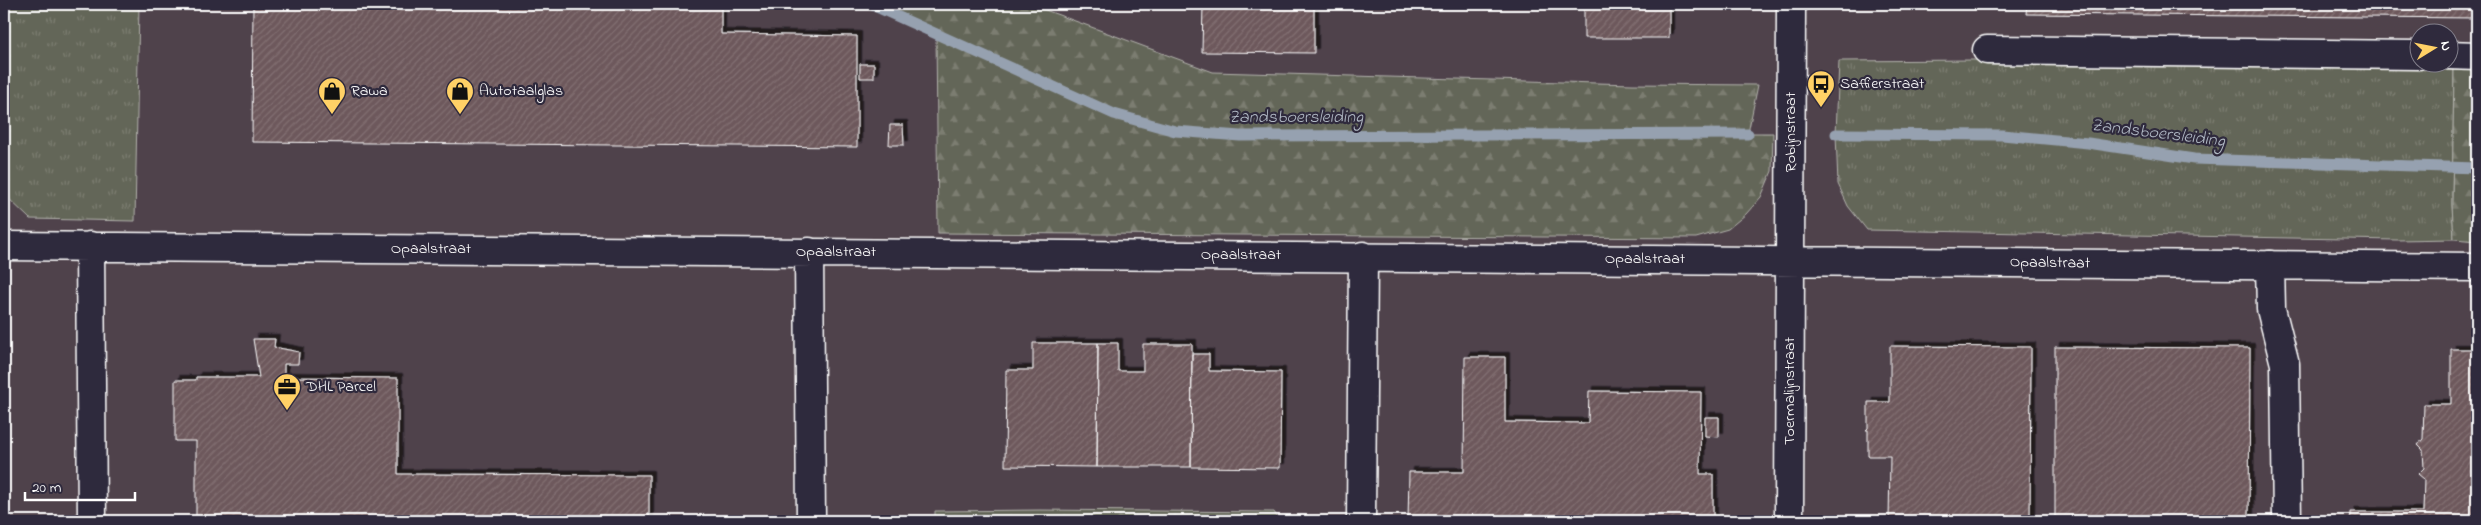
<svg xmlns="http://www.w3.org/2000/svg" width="2481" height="525" font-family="'Indie Flower',sans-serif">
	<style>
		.built { fill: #4f424c; fill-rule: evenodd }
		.grass { fill: url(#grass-tufts); stroke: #b2b2ac }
		.forest { fill: url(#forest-firs); stroke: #b2b2ac }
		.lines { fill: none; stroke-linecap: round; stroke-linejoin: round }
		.stream { stroke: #96a1b0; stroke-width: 11 }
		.building { fill: url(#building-hatch); stroke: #fff; filter: url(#shadow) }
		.minor-casing { stroke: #fff; stroke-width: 31 }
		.minor { stroke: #2f2a3d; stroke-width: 28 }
		.labels { text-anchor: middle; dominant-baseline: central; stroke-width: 4.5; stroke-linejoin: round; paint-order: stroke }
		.poi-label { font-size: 16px; fill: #fff; stroke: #2f2a3d; text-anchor: start }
		.street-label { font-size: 16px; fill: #fff; stroke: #2f2a3d }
		.water-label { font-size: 18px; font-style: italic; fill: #b0b8c4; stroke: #2f2a3d }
	</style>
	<defs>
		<pattern id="grass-tufts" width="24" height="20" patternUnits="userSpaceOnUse" patternTransform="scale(1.25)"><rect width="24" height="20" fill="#646658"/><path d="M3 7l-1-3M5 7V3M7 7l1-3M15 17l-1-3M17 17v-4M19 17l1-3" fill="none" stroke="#7b7d71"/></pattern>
		<pattern id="forest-firs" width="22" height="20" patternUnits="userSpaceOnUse" patternTransform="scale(1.25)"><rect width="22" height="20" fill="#646658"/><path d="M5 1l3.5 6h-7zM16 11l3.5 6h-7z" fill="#7b7d71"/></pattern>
		<pattern id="building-hatch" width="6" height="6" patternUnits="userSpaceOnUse" patternTransform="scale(1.25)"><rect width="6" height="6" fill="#6d585b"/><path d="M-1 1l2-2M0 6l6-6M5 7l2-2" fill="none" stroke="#837174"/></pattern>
		<filter id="shadow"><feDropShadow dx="4.5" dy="-4.5" stdDeviation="0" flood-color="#0009"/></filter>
	</defs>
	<rect width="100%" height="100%" fill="#423846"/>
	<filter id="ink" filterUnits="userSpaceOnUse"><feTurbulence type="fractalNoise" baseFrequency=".02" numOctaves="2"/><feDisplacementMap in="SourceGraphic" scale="10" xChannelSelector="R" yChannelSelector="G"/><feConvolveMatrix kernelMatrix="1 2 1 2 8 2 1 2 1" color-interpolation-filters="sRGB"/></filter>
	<g filter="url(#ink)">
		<path class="built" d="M4,4h2473v517h-2473zM2418,32h30v30h-30z"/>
		<path class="grass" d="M4,4h135l-4,217 -105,-2 -25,-24z
			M1973,60l481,10 -2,134 2,35 -57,1 -530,-10 -19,-24 -10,-22 -2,-50 3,-73z"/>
		<path class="forest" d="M870,4h159l184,68 419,12 126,1 -10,48h25l-1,38 -11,26 -15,17 -18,15 -32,9 -758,-5 -2,-199z
			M2454,70h23v171l-23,-2 -2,-34z
			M1040,510l234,2 6,9h-345v-10z"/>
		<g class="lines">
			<path class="stream" d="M870,4l244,110 61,17 65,5 508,-2
				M1836,134l166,1 86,8 106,16 283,9"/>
		</g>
		<path class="building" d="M253,4h468v30l136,2v111l-605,-5z
			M1203,4h111v49l-112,-1z
			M1584,4h85v34h-85z
			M2027,4h450v14l-451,-4z
			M860,64h14v14h-14z
			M890,125h13l1,20h-15z
			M253,339h22l-1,8 25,5 -1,12h-14v13l114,1v96l251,1v46h-453v-80h-21v-61h21v-3h63z
			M1033,343h65l-1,124 -92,-1 1,-96h27z
			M1098,343h20v28h25v-27h49l-1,123h-94z
			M1890,346l141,1 -1,174h-141l1,-65h-22v-26h-2l2,-2v-26h22z
			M2055,347l195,1 -1,173h-194z
			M2451,349h26v172h-127v-9h73l1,-33 -6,-5 6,-6 -1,-18 -5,-5 5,-6 1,-35h27z
			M1192,354h17v17l72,1 -1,96 -89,-1z
			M1465,357h40v65l83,1 1,-32 112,1 -1,82h13v47h-305l1,-49h55z
			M1705,417h14v20l-14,-1z"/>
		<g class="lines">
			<g class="minor-casing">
				<path id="minor" d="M1987,50l431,5
					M2448,55l29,1
					M4,246l2473,21
					M90,246l2,275
					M809,252l2,269
					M2270,265l1,44 14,55 2,157
					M1361,521l2,-265
					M1789,521l2,-517"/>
			</g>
			<use href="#minor" class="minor"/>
		</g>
	</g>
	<defs>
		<g id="bus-pin" transform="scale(1.4375)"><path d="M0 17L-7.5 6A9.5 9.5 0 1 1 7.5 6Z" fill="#ffd166" stroke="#2f2a3d"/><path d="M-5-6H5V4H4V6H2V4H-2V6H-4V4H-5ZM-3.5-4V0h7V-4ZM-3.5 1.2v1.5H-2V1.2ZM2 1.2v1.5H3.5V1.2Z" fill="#111"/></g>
		<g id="shop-pin" transform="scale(1.4375)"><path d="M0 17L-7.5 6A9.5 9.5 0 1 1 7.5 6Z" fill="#ffd166" stroke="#2f2a3d"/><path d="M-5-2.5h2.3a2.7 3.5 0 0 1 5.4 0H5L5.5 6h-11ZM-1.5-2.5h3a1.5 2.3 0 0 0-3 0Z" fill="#111"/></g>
		<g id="office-pin" transform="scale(1.4375)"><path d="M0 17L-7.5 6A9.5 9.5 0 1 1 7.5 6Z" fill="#ffd166" stroke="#2f2a3d"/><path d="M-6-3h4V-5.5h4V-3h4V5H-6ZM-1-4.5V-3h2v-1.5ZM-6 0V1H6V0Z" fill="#111"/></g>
	</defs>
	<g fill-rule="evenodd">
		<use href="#bus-pin" x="1821" y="84"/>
		<use href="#shop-pin" x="332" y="91"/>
		<use href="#shop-pin" x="460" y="91"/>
		<use href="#office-pin" x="287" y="387"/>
	</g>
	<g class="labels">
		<g class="poi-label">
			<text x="1840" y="84">Saffierstraat</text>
			<text x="351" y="91">Rawa</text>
			<text x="479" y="91">Autotaalglas</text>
			<text x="306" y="387">DHL Parcel</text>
		</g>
		<g class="street-label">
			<text transform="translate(1791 132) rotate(-90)">Robijnstraat</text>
			<text x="431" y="249">Opaalstraat</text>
			<text x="836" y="252">Opaalstraat</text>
			<text x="1241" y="255">Opaalstraat</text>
			<text x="1645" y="259">Opaalstraat</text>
			<text transform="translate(2050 263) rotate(1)">Opaalstraat</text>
			<text transform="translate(1790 391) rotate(-90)">Toermalijnstraat</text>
		</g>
		<g class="water-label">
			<text x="1296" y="118">Zandsboersleiding</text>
			<text transform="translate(2158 134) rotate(7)">Zandsboersleiding</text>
		</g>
	</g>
	<rect width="2481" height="525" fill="none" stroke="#2f2a3d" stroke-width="20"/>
	<rect x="10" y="10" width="2461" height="505" fill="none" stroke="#fff" stroke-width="2" filter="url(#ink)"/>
	<g transform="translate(2434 48) rotate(80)"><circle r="24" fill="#2f2a3d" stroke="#827f8b"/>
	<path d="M0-4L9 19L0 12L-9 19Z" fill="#ffd166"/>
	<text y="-8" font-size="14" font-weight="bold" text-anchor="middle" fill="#ffffff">N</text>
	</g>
	<path d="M25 492v8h110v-8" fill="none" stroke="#ffffff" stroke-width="2.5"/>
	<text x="32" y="492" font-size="15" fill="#ffffff" stroke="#2f2a3d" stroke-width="4" paint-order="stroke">20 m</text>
</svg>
